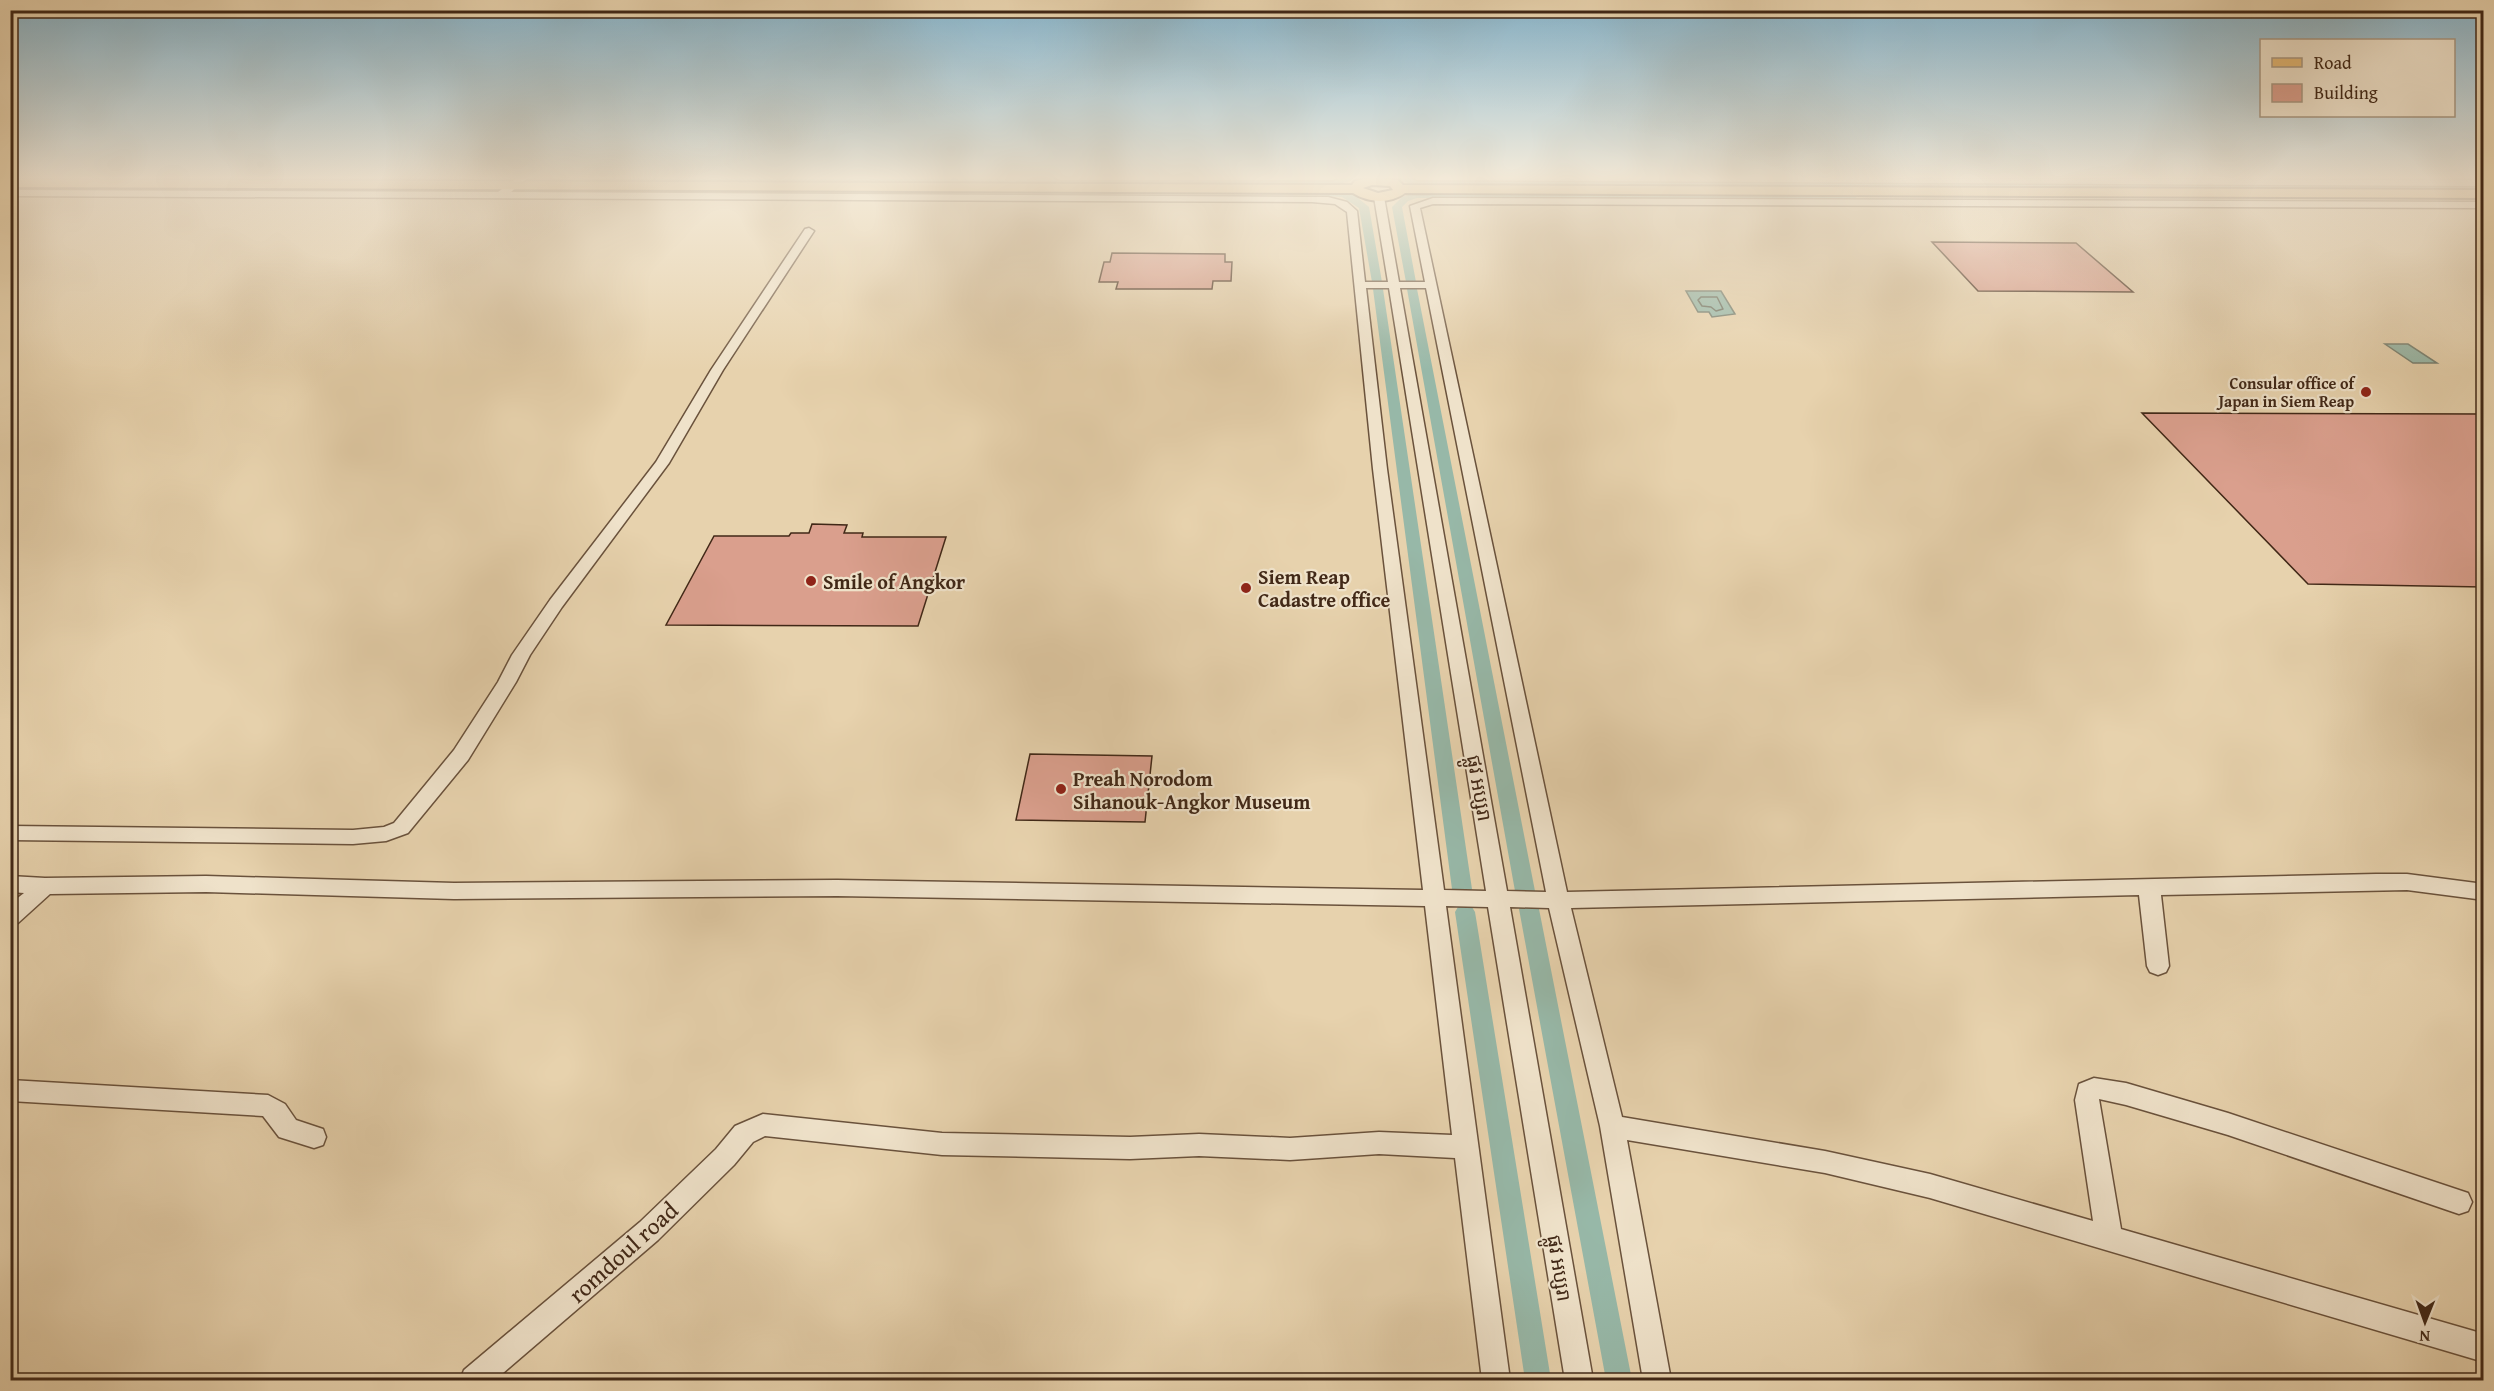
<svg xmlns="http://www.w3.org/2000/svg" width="2494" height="1391" font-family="'Gentium Book Plus','Noto Sans Khmer',serif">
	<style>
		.water { fill: #97b8a8; stroke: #757e6e; stroke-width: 1.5 }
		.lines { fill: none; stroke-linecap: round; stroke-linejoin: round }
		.shore { stroke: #6c7060; stroke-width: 1.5 }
		.canal { fill: #97b8a8; fill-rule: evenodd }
		.building { fill: #da9f8d; stroke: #412817; stroke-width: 1.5 }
		.minor-casing { stroke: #6a523c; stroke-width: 3 }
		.major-casing { stroke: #412817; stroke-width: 4 }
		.minor { fill: #efe2ca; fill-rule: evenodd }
		.major { fill: #e4b976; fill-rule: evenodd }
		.poi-dot { fill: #8f2418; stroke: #efe2ca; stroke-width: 2 }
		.labels { text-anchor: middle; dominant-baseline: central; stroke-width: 4.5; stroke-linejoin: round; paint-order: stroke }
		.far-poi-label { font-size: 16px; font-weight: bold; fill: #412817; stroke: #efe2ca; text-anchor: end }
		.poi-label { font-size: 20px; font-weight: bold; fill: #412817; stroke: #efe2ca; text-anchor: start }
		.street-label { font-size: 20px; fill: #412817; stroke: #efe2ca }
		.near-street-label { font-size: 24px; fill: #412817; stroke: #efe2ca }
	</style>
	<rect width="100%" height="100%" fill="#e7d2ad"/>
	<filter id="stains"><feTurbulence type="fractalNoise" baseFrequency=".00333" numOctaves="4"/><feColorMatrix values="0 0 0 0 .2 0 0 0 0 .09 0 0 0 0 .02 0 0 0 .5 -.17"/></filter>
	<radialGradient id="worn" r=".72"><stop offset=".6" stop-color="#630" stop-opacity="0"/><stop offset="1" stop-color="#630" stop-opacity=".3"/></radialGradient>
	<path class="water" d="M1686,291h35l14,23 -23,3 -3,-5h-11z
		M2385,344h23l29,19h-24z"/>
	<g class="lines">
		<path class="shore" d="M1701,297h16l6,12 -7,2 -5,-4 -9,-1 -4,-6z"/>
		<path class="canal" d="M10,177l1324,3 13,-3h13l-26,9 -1324,-5z
			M1392,177l22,2 1070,6v6l-1070,-6z
			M1319,190l34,4 16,13 13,75 -1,2 -9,-2 -13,-74 -17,-11 -26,-2v-4z
			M1417,192l435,2 5,3 -5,3 -435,-2 -9,3 -6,6 14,75 -5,3 -5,-3 -14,-75 10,-10z
			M1378,286l5,3 89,600 -3,5 -7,2 -7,-2 -3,-5 -79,-600z
			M1412,286l5,3 118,602 -3,5 -7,2 -7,-2 -3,-5 -108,-602z
			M1529,902l7,2 3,5 93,471h-26l-87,-471 3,-5z
			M1465,904l7,3 3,5 76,468h-26l-70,-468 3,-5z"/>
	</g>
	<path class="building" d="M1932,242l144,1 57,49 -155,-1z
		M1112,253l113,1v8h7l-1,19h-18l-1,8h-96l2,-7h-19l5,-20h6z
		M2142,413l342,1v173l-176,-3z
		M812,524l35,1 -3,8h19l-1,4h84l-28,89 -252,-1 48,-89h75l2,-3h18z
		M1030,754l122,2 -7,66 -129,-2z"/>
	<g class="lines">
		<g class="minor-casing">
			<path id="minor" d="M518,177h11l-18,15 817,5 19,5 10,9 8,71h23l-14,-85 5,-3 5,3 15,85h26l-15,-76 23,-8 1051,4v6l-1051,-4 -13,4 147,684 809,-18h31l77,10v16l-77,-10 -246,5 8,71 -3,6 -8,3 -8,-3 -3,-6 -8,-71 -568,13 51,209 203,34 105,23 163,47 -18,-121 4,-16 15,-6 32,5 102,30 240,80 4,9 -4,9 -9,3 -231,-79 -102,-30 -27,-6 22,130 363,105v28l-554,-164 -105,-25 -198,-33 44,240h-28l-43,-254 -51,-218 -39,-1 83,473h-28l-77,-473 -42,-1 64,474h-28l-27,-222 -76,-4 -89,6 -91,-4 -69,3 -188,-4 -177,-19 -12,6 -19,23 -76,75 -163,140h-35l4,-10 176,-148 76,-73 19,-23 28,-12 179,19 188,4 69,-3 91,4 89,-6 73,3 -27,-229 -588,-10 -383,3 -248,-7 -156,2 -32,29 -8,2v-21l14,-11 -14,-1v-16l35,2 161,-2 248,7 383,-3 586,10 -50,-421 -26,-257 -12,-8 -23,-2 -1302,-6v-6l488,2zM1366,288h23l97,603 -42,-1 -57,-421zM1400,288h26l120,604 -39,-1z
				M1055,177h283l-5,3h-273z
				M1412,177l1072,3v6l-1067,-6z
				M809,228l5,3 -91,139 -54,93 -107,144 -32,48 -14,27 -48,78 -60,73 -22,8 -33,3 -343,-4v-14l343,4 31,-3 10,-4 60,-73 44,-68 14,-27 38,-55 106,-138 55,-92 94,-141z
				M10,1080l258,15 17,9 11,16 27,9 3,8 -3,8 -9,3 -35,-11 -16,-21 -253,-15z"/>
		</g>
		<g class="major-casing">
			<path id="major" d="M1372,177l26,3 5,5 1081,5v8l-1079,-5c-15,11 -36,10 -52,0l-1343,-6v-8l1342,6 3,-4zM1372,185l18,1 3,4 -15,3 -15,-5z"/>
		</g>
		<use href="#minor" class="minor"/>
		<use href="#major" class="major"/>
	</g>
	<linearGradient id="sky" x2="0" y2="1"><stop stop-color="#87b6ce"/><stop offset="0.48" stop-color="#f4ebda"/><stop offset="1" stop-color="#f4ebda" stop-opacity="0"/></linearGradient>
	<rect width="2494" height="371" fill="url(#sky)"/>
	<g class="poi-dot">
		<circle cx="2366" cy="392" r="6"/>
		<circle cx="811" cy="581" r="6"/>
		<circle cx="1246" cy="588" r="6"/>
		<circle cx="1061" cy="789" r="6"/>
	</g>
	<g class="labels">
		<g class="far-poi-label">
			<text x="2354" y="383">Consular office of<tspan x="2354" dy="18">Japan in Siem Reap</tspan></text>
		</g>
		<g class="poi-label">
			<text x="1258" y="576">Siem Reap<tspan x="1258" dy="23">Cadastre office</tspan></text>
			<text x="823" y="581">Smile of Angkor</text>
			<text x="1073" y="778">Preah Norodom<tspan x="1073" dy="23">Sihanouk-Angkor Museum</tspan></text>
		</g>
		<g class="street-label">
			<text transform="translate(1480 788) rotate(80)">ផ្លូវ អប្សរា</text>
			<text transform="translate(1560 1268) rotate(81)">ផ្លូវ អប្សរា</text>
		</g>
		<g class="near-street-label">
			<text transform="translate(623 1252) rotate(-42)">romdoul road</text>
		</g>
	</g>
	<rect width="2494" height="1391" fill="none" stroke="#e7d2ad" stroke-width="36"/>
	<rect x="12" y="12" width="2470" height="1367" fill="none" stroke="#412817" stroke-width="3"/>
	<rect x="18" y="18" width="2458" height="1355" fill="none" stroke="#412817" stroke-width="1.5"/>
	<rect x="2260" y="39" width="195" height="78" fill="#efe2ca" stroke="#a99882" stroke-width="1.5"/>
	<rect x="2272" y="58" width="30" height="9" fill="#e4b976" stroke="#a99882" stroke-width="1.5"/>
	<text x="2314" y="69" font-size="18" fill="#412817">Road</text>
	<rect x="2272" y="84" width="30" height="18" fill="#da9f8d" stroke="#a99882" stroke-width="1.5"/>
	<text x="2314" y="99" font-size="18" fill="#412817">Building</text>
	<g transform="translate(2425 1322) rotate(181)" stroke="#efe2ca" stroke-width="4.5" paint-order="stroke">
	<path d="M0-4.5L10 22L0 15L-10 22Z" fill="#412817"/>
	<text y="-9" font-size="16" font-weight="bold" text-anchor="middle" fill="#412817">N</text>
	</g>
	<rect width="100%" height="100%" filter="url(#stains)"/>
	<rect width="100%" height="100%" fill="url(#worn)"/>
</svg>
